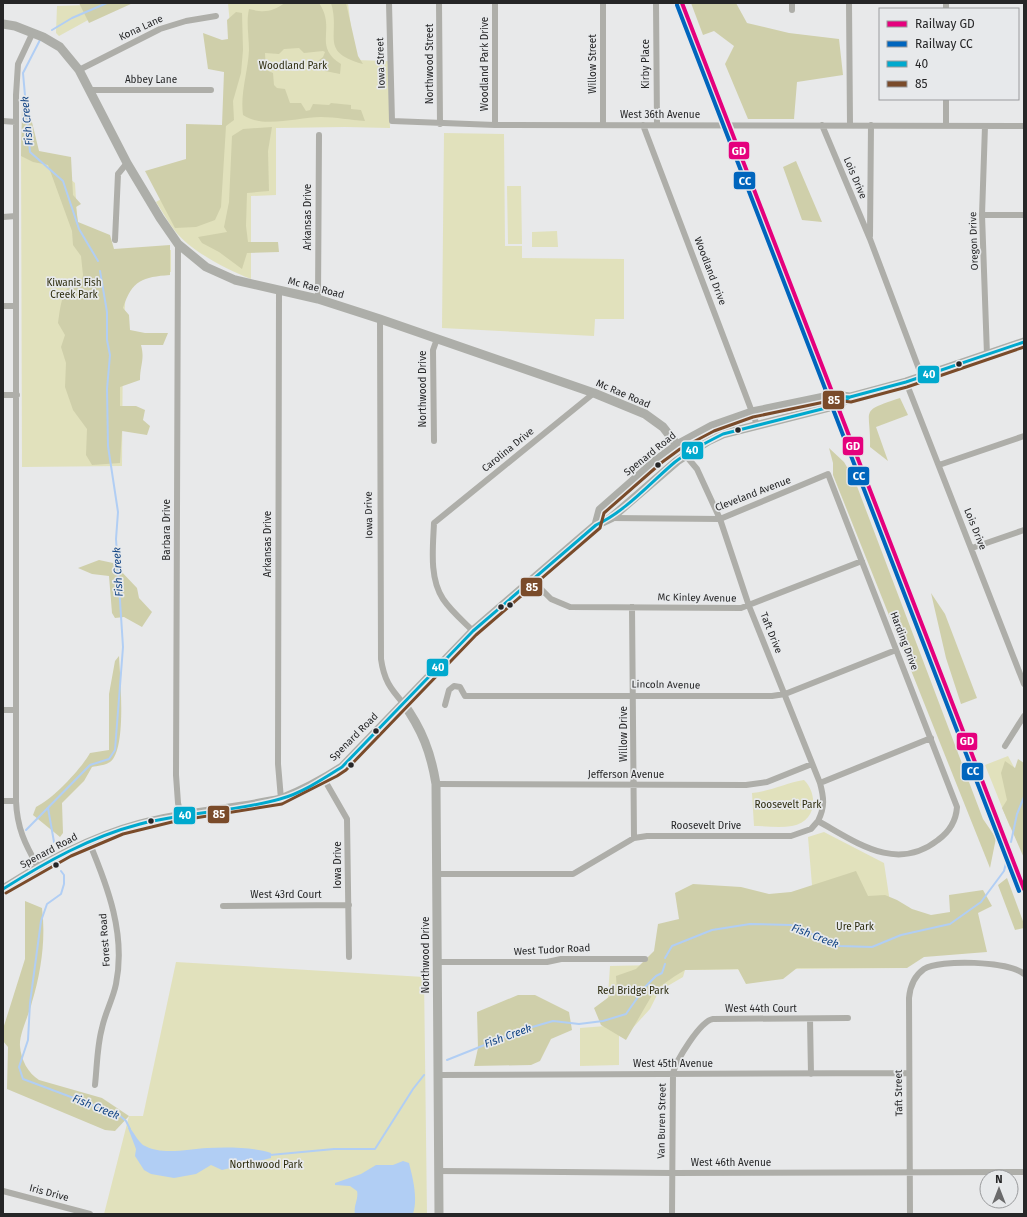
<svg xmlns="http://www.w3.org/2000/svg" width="1027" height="1217" font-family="'Fira Sans',sans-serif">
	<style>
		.green { fill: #e1e1bc }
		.forest { fill: #cfcfaa }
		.water { fill: #b1cef4 }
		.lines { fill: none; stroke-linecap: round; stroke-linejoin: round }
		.stream { stroke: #b1cef4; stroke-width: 2 }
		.street { stroke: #aeaea9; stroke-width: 6 }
		.secondary { stroke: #adaea9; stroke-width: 9 }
		.bus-1-casing { stroke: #e7e9eb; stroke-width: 6 }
		.bus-2-casing { stroke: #e7e9eb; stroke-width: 6 }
		.bus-1 { stroke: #00a9ce; stroke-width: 3 }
		.bus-2 { stroke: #7a4b2a; stroke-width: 3 }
		.rail-1-casing { stroke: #e7e9eb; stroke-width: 7 }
		.rail-2-casing { stroke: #e7e9eb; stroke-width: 7 }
		.rail-1 { stroke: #e5007d; stroke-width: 4 }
		.rail-2 { stroke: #0065bd; stroke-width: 4 }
		.bus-dot { fill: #262627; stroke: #e7e9eb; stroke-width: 1.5 }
		.labels { text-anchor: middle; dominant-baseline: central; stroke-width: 3.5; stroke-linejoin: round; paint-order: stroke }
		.street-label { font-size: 10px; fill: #262627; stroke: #e7e9eb }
		.park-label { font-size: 10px; fill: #2c2b0d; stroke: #e7e9eb }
		.water-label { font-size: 11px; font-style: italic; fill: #134585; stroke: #e7e9eb }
		.line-badge { stroke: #e7e9eb; stroke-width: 1.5 }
		.badge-label { font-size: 11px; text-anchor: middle; font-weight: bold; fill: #fff }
	</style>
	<rect width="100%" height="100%" fill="#e8e9ea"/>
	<path class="green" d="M228,3h120l7,57 33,1 2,67 -45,-1 -69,1v67l-25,1v83c-25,-10 -59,-27 -76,-48 -7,-9 -13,-20 -19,-29l14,-8 21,-6 -3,-59 38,-1v-17l5,-76z
		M88,5l20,4 -49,27 -3,-3 1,-27z
		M444,133l60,1 1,112h17v12l102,1v60h-29l-1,17 -152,-8z
		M21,138l13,2 6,15 35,28 3,49 36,17 57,1v22l-44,2 -4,61 -1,131 -100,1z
		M507,186h14l1,58h-14z
		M557,231l1,16h-26v-15z
		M1008,756l14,26 -8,23 -4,22 -25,-62z
		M804,780c15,15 12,42 -12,46 -12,2 -26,0 -38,0l-2,-33c19,-2 34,-10 52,-13z
		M824,832l60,31 13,85 10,20 -222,2 -2,7 -24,14 -9,18 -21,23 -10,1v32l-39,1v-38l26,-2 4,-60 46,-1 160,-32 -8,-96z
		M176,962l248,15 3,237h-323l25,-98h14z"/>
	<path class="forest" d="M79,3h54l-44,20z
		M285,3h34c18,26 -7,43 22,61l-1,10 -15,-3 -2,-5 -6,-4 6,-5 2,-5 -2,-1 -19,2 -5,-5 -15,1 -5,5 -14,-1 1,17 7,3 1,12 3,3 8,1 5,14h11l5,8 4,-1 3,-6 16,1 2,-2 20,2v4l10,1 4,11c-15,-1 -29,-4 -44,-4 -23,0 -58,12 -78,-2 -3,-22 5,-43 6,-65 0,-13 -3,-28 0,-41 16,4 22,3 36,-6z
		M331,3h15l12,53 5,8c-45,-12 -22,-29 -32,-61z
		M691,3h45l11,20 42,10 50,6 4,36 -46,7 -3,37h-46l-23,-55 9,-18 -20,-15 -11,4z
		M236,12l6,1 1,37 -2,23 -8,28 1,19 -8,6 -5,81 -6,13 -19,7 -21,1 -30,-57 41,-12v-35l36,1 2,-53 -16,-3 -5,-36 19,7 6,-1 -1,-19z
		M22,106l7,4 10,41 32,6 2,38 8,9 -5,3 2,15 32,13 4,14 56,-4v30c-27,2 -38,5 -47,33l6,7 1,15 15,3h23l-5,12h-22c4,15 -1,20 -1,35l-20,7v19h16l9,4 -2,10 7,6 -3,9 -25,-4 -2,32 -28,2 -6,-10 1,-26 -14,-19 -8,-23 1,-24 -5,-16 4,-12 -7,-12c2,-12 3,-32 14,-39l9,1 2,-10 -2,-19 -8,-11 -1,-14 -24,-66 -15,-3 -12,-6z
		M272,127l-4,24 1,40 -22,2 -1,33 2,16h30l1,10 -32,1 -5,16 -23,-17 -17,-9 -4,-6 29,-5 -3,-5 5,-25 3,-66 11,-7z
		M796,161l26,61 -20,-2 -19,-53z
		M900,398l8,17 -32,12 12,34 -18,-14c1,-39 -12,-35 30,-49z
		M829,448l15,14 11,19 128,338 13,19 -6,30 -157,-393v-12z
		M99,560l14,3 5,5 19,20 2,10 13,14 -10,15 -18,-10 -9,1 -3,-5 -3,-37 -17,-2 -14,-6z
		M931,593l14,21 32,84 -16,6 -15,-46z
		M119,656c1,21 8,94 -9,106 -4,3 -13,4 -18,5l-8,14 -22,22 1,30 -3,4 -27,-22 3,-8c17,-8 45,-38 54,-54l19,-3v-56l6,-33z
		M1018,759l6,4v95l-22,-50 5,-8 -6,-27 4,-12 10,7z
		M856,871l12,25 17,-1 12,5 15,9 19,6 19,-3 -1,-17 34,-5 9,16 -14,7 9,39 -63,5 -17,11h-110l-14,11 -37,5 -8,-15 -53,1 -10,6 -20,14 -29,50 -25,-15 -7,-17 23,-17 -1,-15 20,-7 18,-18 4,-27 21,-5 -4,-26 18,-9 48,3 28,7 22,-2z
		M1007,878l17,46v4l-9,2 -17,-45z
		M25,901l17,7c4,31 -1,64 -10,94 -3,13 -13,32 -12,44 1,14 8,27 19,34l63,18 27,18 -14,15 -10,-1 -98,-41 1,-42 -5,-6v-12l22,-70z
		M518,995h17l34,17 3,18 -21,9 -11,22 -9,4 -57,1 4,-18 -1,-36z"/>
	<path class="water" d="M128,1128h2c4,5 8,13 13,17 19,11 45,4 64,3 20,-1 46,-1 64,5v5l-49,12 -11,-5 -15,9 -22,4 -23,-4 -7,-4 -9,-14 1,-7z
		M403,1161l6,2c4,16 9,35 4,51h-58c-2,-8 4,-15 2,-23l-7,-5 -15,-1v-2l26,-9 15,-9h17z"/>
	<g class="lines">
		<path class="stream" d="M52,30l20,-12 35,-15
			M41,38l-18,35 7,79 33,29 16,48 19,32
			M48,808l6,34
			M26,830l64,-65 19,-6 6,-9 8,-103 -7,-108 2,-27 -10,-66 -1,-57 3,-34 -3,-15v-28l-7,-41
			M1011,842l6,-28 7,-17
			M61,871l3,4v9l-3,10 -14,10 -6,17 -11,82 -2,37 -9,27 4,12 96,36 7,6 4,8
			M665,958l7,-12 40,-16 38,-6 41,1 49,21 32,1 29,-12 49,-11 31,-22 23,-31 4,-16
			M447,1060l75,-30 31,-9 26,3 24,-3 23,-7 19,-27 11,-11 6,-3 3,-9
			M270,1155l64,-6h41l38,-60 11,-14"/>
		<path class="street" d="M389,3l3,118 103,4 529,1
			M439,3l1,121
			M495,3v122
			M603,3v122
			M656,3l1,122
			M849,3l1,122
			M946,9v-6
			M792,10v-7
			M33,32l-15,32 -2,31v706c1,27 9,43 22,66
			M79,70l81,-41 26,-8 30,-5
			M91,90h120
			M3,121l13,1
			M643,125l114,300
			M822,125l48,114 52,138
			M946,126v-27
			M985,126l-3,89 5,140
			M982,215h42
			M3,217l13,-1
			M870,236l1,-111
			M115,240l3,-66 9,-11
			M178,244l-2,531 2,28 3,13
			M279,290l-1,474 3,35
			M318,299l1,-164
			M3,306h13
			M380,319l1,340c3,21 9,29 22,44
			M906,382l118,302
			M3,395h14
			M434,441l-1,-91 4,-11
			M677,445l20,24 23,50 29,87 71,177c4,15 5,24 -2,38
			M939,465l85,-29
			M972,548l52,-18
			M532,580l19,19 19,8 171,1 121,-47
			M632,607l2,231
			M473,631c-10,-10 -22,-20 -30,-32 -14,-21 -10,-52 -9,-76l160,-130
			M445,705l4,-15 5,-4 6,1 5,9h307l13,-2 111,-44
			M3,710h13
			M1005,746l19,-30
			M324,779l23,40 2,138
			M820,783l111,-45
			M436,784l310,1 21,-3 45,-18
			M3,801h13
			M89,842c19,45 37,93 27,142 -3,15 -11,29 -14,44 -5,18 -5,39 -7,57
			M437,874h136l61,-36 13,-2h144l20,-7 7,-8c38,21 78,52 120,19 11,-8 18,-18 19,-33l-129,-333 -108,45 -109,-1
			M223,906l126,-1
			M436,962h111l14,-3h84
			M810,1019l1,55
			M438,1075l471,-2
			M439,1171l233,2 352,-1
			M3,1191l87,23
			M672,1214l1,-141c3,-12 27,-52 40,-54l135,-1
			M910,1214l-1,-216c1,-11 5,-22 15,-29 16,-10 85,-8 100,5"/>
		<path class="secondary" d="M3,24l12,2 28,11 17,10 19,23 48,93 33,55 18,26 28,23 29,13 83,19 62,20 214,74 51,21 18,13 14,18
			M596,525l4,-15 58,-51 19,-14 35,-19 40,-14 82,-17 16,2 56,-15 118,-40
			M403,703c19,26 28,50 33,81l3,430
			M3,889c43,-27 88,-52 137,-65 46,-12 95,-15 141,-25 22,-9 41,-19 61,-32l131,-136 110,-95 13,-11 15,-7 66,-57 31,-20 15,-7 115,-29 12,-8"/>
		<g class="bus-1-casing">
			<path id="bus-1" d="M831,396l19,1 56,-15 118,-40
				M3,889c43,-27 87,-52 137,-65 46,-12 94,-12 140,-25 22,-6 43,-20 62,-32l131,-136 123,-106c30,-14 54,-42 79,-63 14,-11 32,-20 48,-28l115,-29 12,-8"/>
		</g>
		<g class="bus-2-casing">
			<path id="bus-2" d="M6,893l65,-37 52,-22 53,-13 106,-17 55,-28 9,-6 130,-135 124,-107 4,-15 57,-50 19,-14 34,-18 39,-14 81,-17 17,2 56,-15 117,-40"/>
		</g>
		<use href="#bus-1" class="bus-1"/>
		<use href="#bus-2" class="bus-2"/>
		<g class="rail-1-casing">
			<path id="rail-1" d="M682,3l342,886"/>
		</g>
		<g class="rail-2-casing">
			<path id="rail-2" d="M677,5l342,886"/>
		</g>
		<use href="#rail-1" class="rail-1"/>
		<use href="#rail-2" class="rail-2"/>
	</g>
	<g class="bus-dot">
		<circle cx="959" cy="364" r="3.5"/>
		<circle cx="738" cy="430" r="3.5"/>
		<circle cx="658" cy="465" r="3.5"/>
		<circle cx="510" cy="605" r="3.5"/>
		<circle cx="501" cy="607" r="3.5"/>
		<circle cx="376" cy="731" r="3.5"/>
		<circle cx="351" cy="765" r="3.5"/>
		<circle cx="151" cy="821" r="3.5"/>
		<circle cx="56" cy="865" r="3.5"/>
	</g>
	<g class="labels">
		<g class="street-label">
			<text transform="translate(141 28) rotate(-25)">Kona Lane</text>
			<text transform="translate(381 63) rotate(-92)">Iowa Street</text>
			<text transform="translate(430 64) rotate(-90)">Northwood Street</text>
			<text transform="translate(485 64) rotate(-90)">Woodland Park Drive</text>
			<text transform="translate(593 64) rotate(-90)">Willow Street</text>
			<text transform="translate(646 64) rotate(-90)">Kirby Place</text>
			<text x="151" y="80">Abbey Lane</text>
			<text x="660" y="115">West 36th Avenue</text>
			<text transform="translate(855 178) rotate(67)">Lois Drive</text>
			<text transform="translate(308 217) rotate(-90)">Arkansas Drive</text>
			<text transform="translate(974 241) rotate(-92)">Oregon Drive</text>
			<text transform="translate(710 271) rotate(69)">Woodland Drive</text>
			<text transform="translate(316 288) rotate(15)">Mc Rae Road</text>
			<text transform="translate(423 389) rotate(-90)">Northwood Drive</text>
			<text transform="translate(623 394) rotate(23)">Mc Rae Road</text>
			<text transform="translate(508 450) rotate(-39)">Carolina Drive</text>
			<text transform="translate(650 454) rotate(-39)">Spenard Road</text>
			<text transform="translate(753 494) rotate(-21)">Cleveland Avenue</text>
			<text transform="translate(369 515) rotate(-91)">Iowa Drive</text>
			<text transform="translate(975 529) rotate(68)">Lois Drive</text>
			<text transform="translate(167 530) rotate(-90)">Barbara Drive</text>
			<text transform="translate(268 544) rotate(-90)">Arkansas Drive</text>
			<text transform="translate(697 598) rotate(1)">Mc Kinley Avenue</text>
			<text transform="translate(771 633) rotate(68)">Taft Drive</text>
			<text transform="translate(904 641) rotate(69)">Harding Drive</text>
			<text transform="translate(666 685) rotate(1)">Lincoln Avenue</text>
			<text transform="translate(624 734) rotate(-90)">Willow Drive</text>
			<text transform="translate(354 737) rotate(-45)">Spenard Road</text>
			<text x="626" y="775">Jefferson Avenue</text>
			<text x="706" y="826">Roosevelt Drive</text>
			<text transform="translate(49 851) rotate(-28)">Spenard Road</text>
			<text transform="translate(338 865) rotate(-90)">Iowa Drive</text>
			<text x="286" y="895">West 43rd Court</text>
			<text transform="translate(105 940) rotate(-94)">Forest Road</text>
			<text transform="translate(552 950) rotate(-3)">West Tudor Road</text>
			<text transform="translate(426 955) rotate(-90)">Northwood Drive</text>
			<text x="761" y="1009">West 44th Court</text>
			<text x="673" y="1064">West 45th Avenue</text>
			<text transform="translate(899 1093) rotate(-91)">Taft Street</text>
			<text transform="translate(662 1121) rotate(-89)">Van Buren Street</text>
			<text x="731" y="1163">West 46th Avenue</text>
			<text transform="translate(49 1193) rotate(15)">Iris Drive</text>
		</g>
		<g class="park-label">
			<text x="293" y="66">Woodland Park</text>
			<text x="74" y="283">Kiwanis Fish<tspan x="74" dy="12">Creek Park</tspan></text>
			<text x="788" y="805">Roosevelt Park</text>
			<text x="855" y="927">Ure Park</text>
			<text x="633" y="991">Red Bridge Park</text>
			<text x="266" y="1165">Northwood Park</text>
		</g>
		<g class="water-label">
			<text transform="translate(27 121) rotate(-95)">Fish Creek</text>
			<text transform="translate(118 572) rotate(-93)">Fish Creek</text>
			<text transform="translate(815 936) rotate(21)">Fish Creek</text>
			<text transform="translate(508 1036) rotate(-20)">Fish Creek</text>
			<text transform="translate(96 1107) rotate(22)">Fish Creek</text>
		</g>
	</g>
	<g class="line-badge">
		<rect x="728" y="141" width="22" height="19" rx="4" fill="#e5007d"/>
		<rect x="733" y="171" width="23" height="19" rx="4" fill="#0065bd"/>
		<rect x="917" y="365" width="23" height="19" rx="4" fill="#00a9ce"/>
		<rect x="822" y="390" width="23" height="20" rx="4" fill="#7a4b2a"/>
		<rect x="842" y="436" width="22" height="20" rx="4" fill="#e5007d"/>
		<rect x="681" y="441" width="23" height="19" rx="4" fill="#00a9ce"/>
		<rect x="847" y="466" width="23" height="20" rx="4" fill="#0065bd"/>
		<rect x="520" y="577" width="23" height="20" rx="4" fill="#7a4b2a"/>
		<rect x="426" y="658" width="23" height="19" rx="4" fill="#00a9ce"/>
		<rect x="956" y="732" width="22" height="19" rx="4" fill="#e5007d"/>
		<rect x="961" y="762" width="23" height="19" rx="4" fill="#0065bd"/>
		<rect x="207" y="805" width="23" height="19" rx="4" fill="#7a4b2a"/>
		<rect x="173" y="806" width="23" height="19" rx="4" fill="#00a9ce"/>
	</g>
	<g class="badge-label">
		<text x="739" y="155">GD</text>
		<text x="745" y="185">CC</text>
		<text x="929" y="378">40</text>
		<text x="834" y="404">85</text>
		<text x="853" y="450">GD</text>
		<text x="692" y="454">40</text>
		<text x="859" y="480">CC</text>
		<text x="532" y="591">85</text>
		<text x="438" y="671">40</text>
		<text x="967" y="745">GD</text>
		<text x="973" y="775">CC</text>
		<text x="219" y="818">85</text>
		<text x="185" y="819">40</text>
	</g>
	<rect width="1027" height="1217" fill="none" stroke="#262627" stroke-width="8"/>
	<rect x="879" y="8" width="140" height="92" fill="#e7e9eb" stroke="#9a9b9d"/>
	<rect x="887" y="21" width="20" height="6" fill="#e5007d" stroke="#9a9b9d"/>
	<text x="915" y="28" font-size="12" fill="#262627">Railway GD</text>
	<rect x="887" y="41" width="20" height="6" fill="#0065bd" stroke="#9a9b9d"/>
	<text x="915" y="48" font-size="12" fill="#262627">Railway CC</text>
	<rect x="887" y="61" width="20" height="6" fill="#00a9ce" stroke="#9a9b9d"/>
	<text x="915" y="68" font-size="12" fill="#262627">40</text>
	<rect x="887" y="81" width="20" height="6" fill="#7a4b2a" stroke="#9a9b9d"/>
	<text x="915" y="88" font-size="12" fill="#262627">85</text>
	<g transform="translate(999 1189)"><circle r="19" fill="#e7e9eb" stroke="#9a9b9d"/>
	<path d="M0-3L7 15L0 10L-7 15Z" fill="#6a6a6b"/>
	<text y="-6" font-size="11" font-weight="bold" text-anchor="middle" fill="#262627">N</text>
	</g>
</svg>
